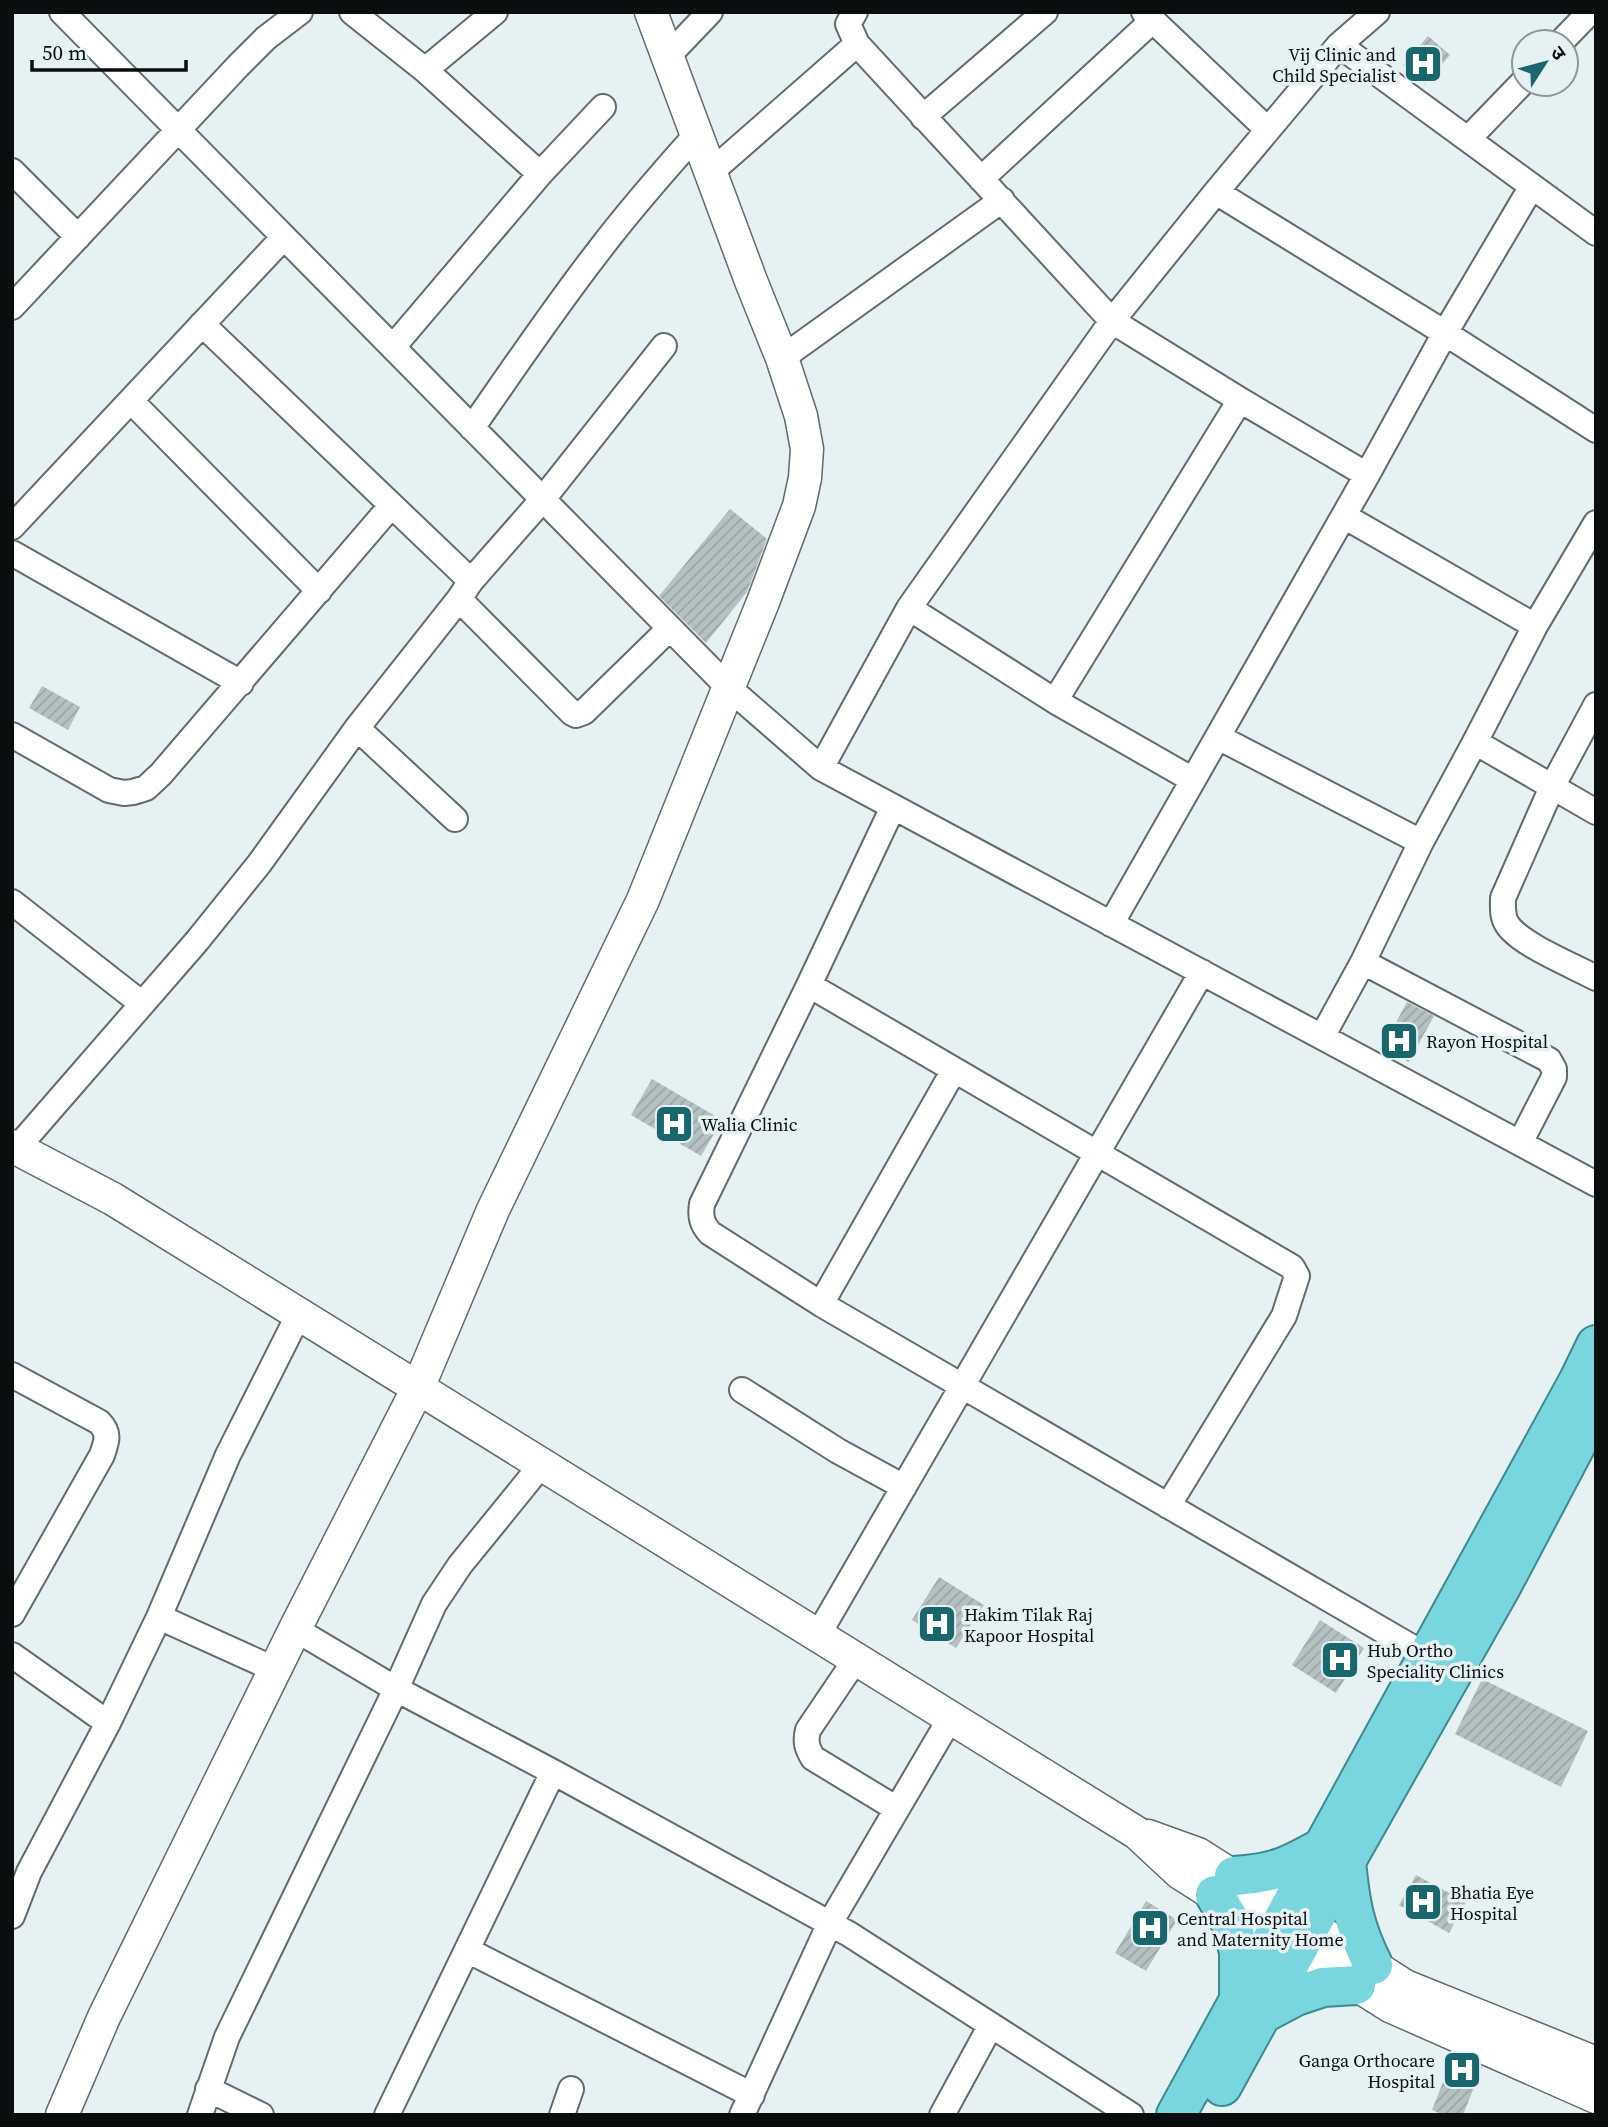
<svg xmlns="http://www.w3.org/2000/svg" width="1608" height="2127" font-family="'Source Serif 4','Noto Sans Devanagari',serif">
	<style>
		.building { fill: url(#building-hatch) }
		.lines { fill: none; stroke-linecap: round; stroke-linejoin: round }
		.minor-casing { stroke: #616b6c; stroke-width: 28 }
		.tertiary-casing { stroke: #616b6c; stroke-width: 35 }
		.trunk-casing { stroke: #3d898f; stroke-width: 42 }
		.minor { stroke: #fff; stroke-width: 24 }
		.tertiary { stroke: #fff; stroke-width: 32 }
		.trunk { stroke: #7ad6de; stroke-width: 38 }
		.labels { text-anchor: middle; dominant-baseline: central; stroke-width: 7; stroke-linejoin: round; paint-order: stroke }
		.poi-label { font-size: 18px; fill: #0a0e0e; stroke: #e5f1f3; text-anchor: start }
	</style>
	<defs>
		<pattern id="building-hatch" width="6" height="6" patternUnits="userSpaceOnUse" patternTransform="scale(1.75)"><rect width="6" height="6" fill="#b4c0c1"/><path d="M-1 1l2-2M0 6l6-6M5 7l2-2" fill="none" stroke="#99a4a5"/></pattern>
	</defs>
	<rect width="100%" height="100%" fill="#e5f1f3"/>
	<path class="building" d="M1428,36l22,19 -25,29 -22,-19z
		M730,509l37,30 -20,53 -41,51 -47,-47z
		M42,686l38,21 -12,23 -39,-22z
		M1407,1002l27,14 -25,46 -27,-14z
		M652,1079l70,41 -21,36 -70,-41z
		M939,1577l45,28 -28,43 -44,-28z
		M1320,1620l44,28 -28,45 -44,-28z
		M1482,1679l106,52 -27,56 -106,-53z
		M1416,1875l50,27 -17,31 -50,-28z
		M1146,1901l31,19 -31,51 -31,-18z
		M1454,2054l28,13 -19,48h-20l-11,-5z"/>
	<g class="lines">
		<g class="minor-casing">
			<path id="minor" d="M62,12l667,676 92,80 775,416
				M352,12l73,58 115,104
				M855,12l-7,12 9,20 255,277 128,79 127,75
				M1144,12l123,117
				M1561,42l29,-30
				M1339,45l257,188
				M668,56l42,-44
				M425,70l70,-58
				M923,117l122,-105
				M1468,139l56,-58
				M12,171l66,66
				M711,172l146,-128
				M981,179l171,-158
				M1216,192l229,141 151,97
				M12,307l226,-241 28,-28 34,-26
				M202,324l269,257
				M393,347l147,-173 63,-67
				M782,358l220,-158
				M131,401l188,190
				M472,428c41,-59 81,-118 125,-175 31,-41 65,-80 100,-119
				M1344,516l191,110
				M12,527l272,-290
				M12,553l229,130
				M459,599l113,114 4,2 8,-3 86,-84
				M909,608l146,93 138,79
				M1055,701l185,-301
				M1596,705l-44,82 -49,111c0,10 -1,18 4,26 12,20 67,42 89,54
				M357,728l98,91
				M12,735l97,55 15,3 9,-1 13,-4 15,-14 230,-268
				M1218,737l203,105
				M1475,742l121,70
				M821,768l88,-160 203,-287 104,-129 123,-147 38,-33
				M893,807l-84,178 -107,219c-2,13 0,20 8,29l111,71 606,352
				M12,902l129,101
				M1111,924l256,-449 78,-142 87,-147
				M1363,962l186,98 5,9v8l-34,66
				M809,985l483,282 5,9 -13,40 -116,190
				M1322,1037l41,-75 58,-120 54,-100 60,-116 61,-103
				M17,1148l180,-207 62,-77 98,-136 102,-129 12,-18 72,-82 121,-153
				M821,1304l133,-234
				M12,1375l87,47c11,11 8,19 3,33l-90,159
				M742,1390l96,61 66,36
				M159,1617l117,53
				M295,1629l101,60 157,83 296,162 282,181
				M818,1635l384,-663
				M12,1655l96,68
				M856,1659l-48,71c-3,12 -1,18 5,28l84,51
				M12,1916l17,-44 79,-149 51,-106 69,-162 71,-141
				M467,1950l285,145
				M208,2089l53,26
				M200,2115l27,-78 169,-348 38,-85 26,-39 82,-101
				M387,2115l166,-343
				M562,2115l9,-26
				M742,2115l88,-192 121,-206
				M942,2115l49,-90"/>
		</g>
		<g class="tertiary-casing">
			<path id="tertiary" d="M12,1146l101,53 1024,634 43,40 210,133 206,91
				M1148,1836l50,18 207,132 191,77
				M62,2115l42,-98 191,-388 123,-241 75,-178 150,-310 120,-298 36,-96 6,-28 2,-29 -6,-33 -19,-58 -31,-77 -100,-269"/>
		</g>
		<g class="trunk-casing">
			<path id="trunk" d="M1346,1861c4,42 8,66 27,104
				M1234,1876c42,-3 53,-9 89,-29
				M1215,1895l17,30 7,27v46
				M1262,2014l34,-18 27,-9 33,-2
				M1222,2086l124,-225 155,-274 95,-180
				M1176,2115l403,-735 17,-35"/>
		</g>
		<use href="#minor" class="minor"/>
		<use href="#tertiary" class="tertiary"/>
		<use href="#trunk" class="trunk"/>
	</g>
	<defs>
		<g id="hospital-square" transform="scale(2.0125)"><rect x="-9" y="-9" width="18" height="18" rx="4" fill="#19666d" stroke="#e5f1f3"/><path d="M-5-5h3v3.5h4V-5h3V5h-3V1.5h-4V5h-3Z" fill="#fff"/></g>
	</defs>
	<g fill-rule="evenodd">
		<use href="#hospital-square" x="1423" y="64"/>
		<use href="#hospital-square" x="1399" y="1041"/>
		<use href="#hospital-square" x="674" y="1124"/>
		<use href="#hospital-square" x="937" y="1624"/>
		<use href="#hospital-square" x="1340" y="1660"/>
		<use href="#hospital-square" x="1423" y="1902"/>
		<use href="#hospital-square" x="1150" y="1928"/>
		<use href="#hospital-square" x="1462" y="2070"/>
	</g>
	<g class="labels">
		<g class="poi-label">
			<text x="1396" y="54" text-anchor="end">Vij Clinic and<tspan x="1396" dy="21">Child Specialist</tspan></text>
			<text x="1426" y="1041">Rayon Hospital</text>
			<text x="701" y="1124">Walia Clinic</text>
			<text x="964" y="1614">Hakim Tilak Raj<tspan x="964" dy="21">Kapoor Hospital</tspan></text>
			<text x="1367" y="1650">Hub Ortho<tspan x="1367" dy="21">Speciality Clinics</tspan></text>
			<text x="1450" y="1892">Bhatia Eye<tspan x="1450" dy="21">Hospital</tspan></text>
			<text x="1177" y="1918">Central Hospital<tspan x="1177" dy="21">and Maternity Home</tspan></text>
			<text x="1435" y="2060" text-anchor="end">Ganga Orthocare<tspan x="1435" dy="21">Hospital</tspan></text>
		</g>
	</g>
	<rect width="1608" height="2127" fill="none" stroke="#0a0e0e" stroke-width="28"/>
	<g transform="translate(1545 63) rotate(54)"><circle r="33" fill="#e5f1f3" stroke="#8d9697" stroke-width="2"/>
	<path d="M0-5L12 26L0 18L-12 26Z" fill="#19666d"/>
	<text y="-10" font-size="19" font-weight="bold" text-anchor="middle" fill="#0a0e0e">उ</text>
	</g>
	<path d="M32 60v10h154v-10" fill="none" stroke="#0a0e0e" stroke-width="3.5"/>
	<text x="42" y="60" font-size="21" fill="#0a0e0e" stroke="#e5f1f3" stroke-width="5" paint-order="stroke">50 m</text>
</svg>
